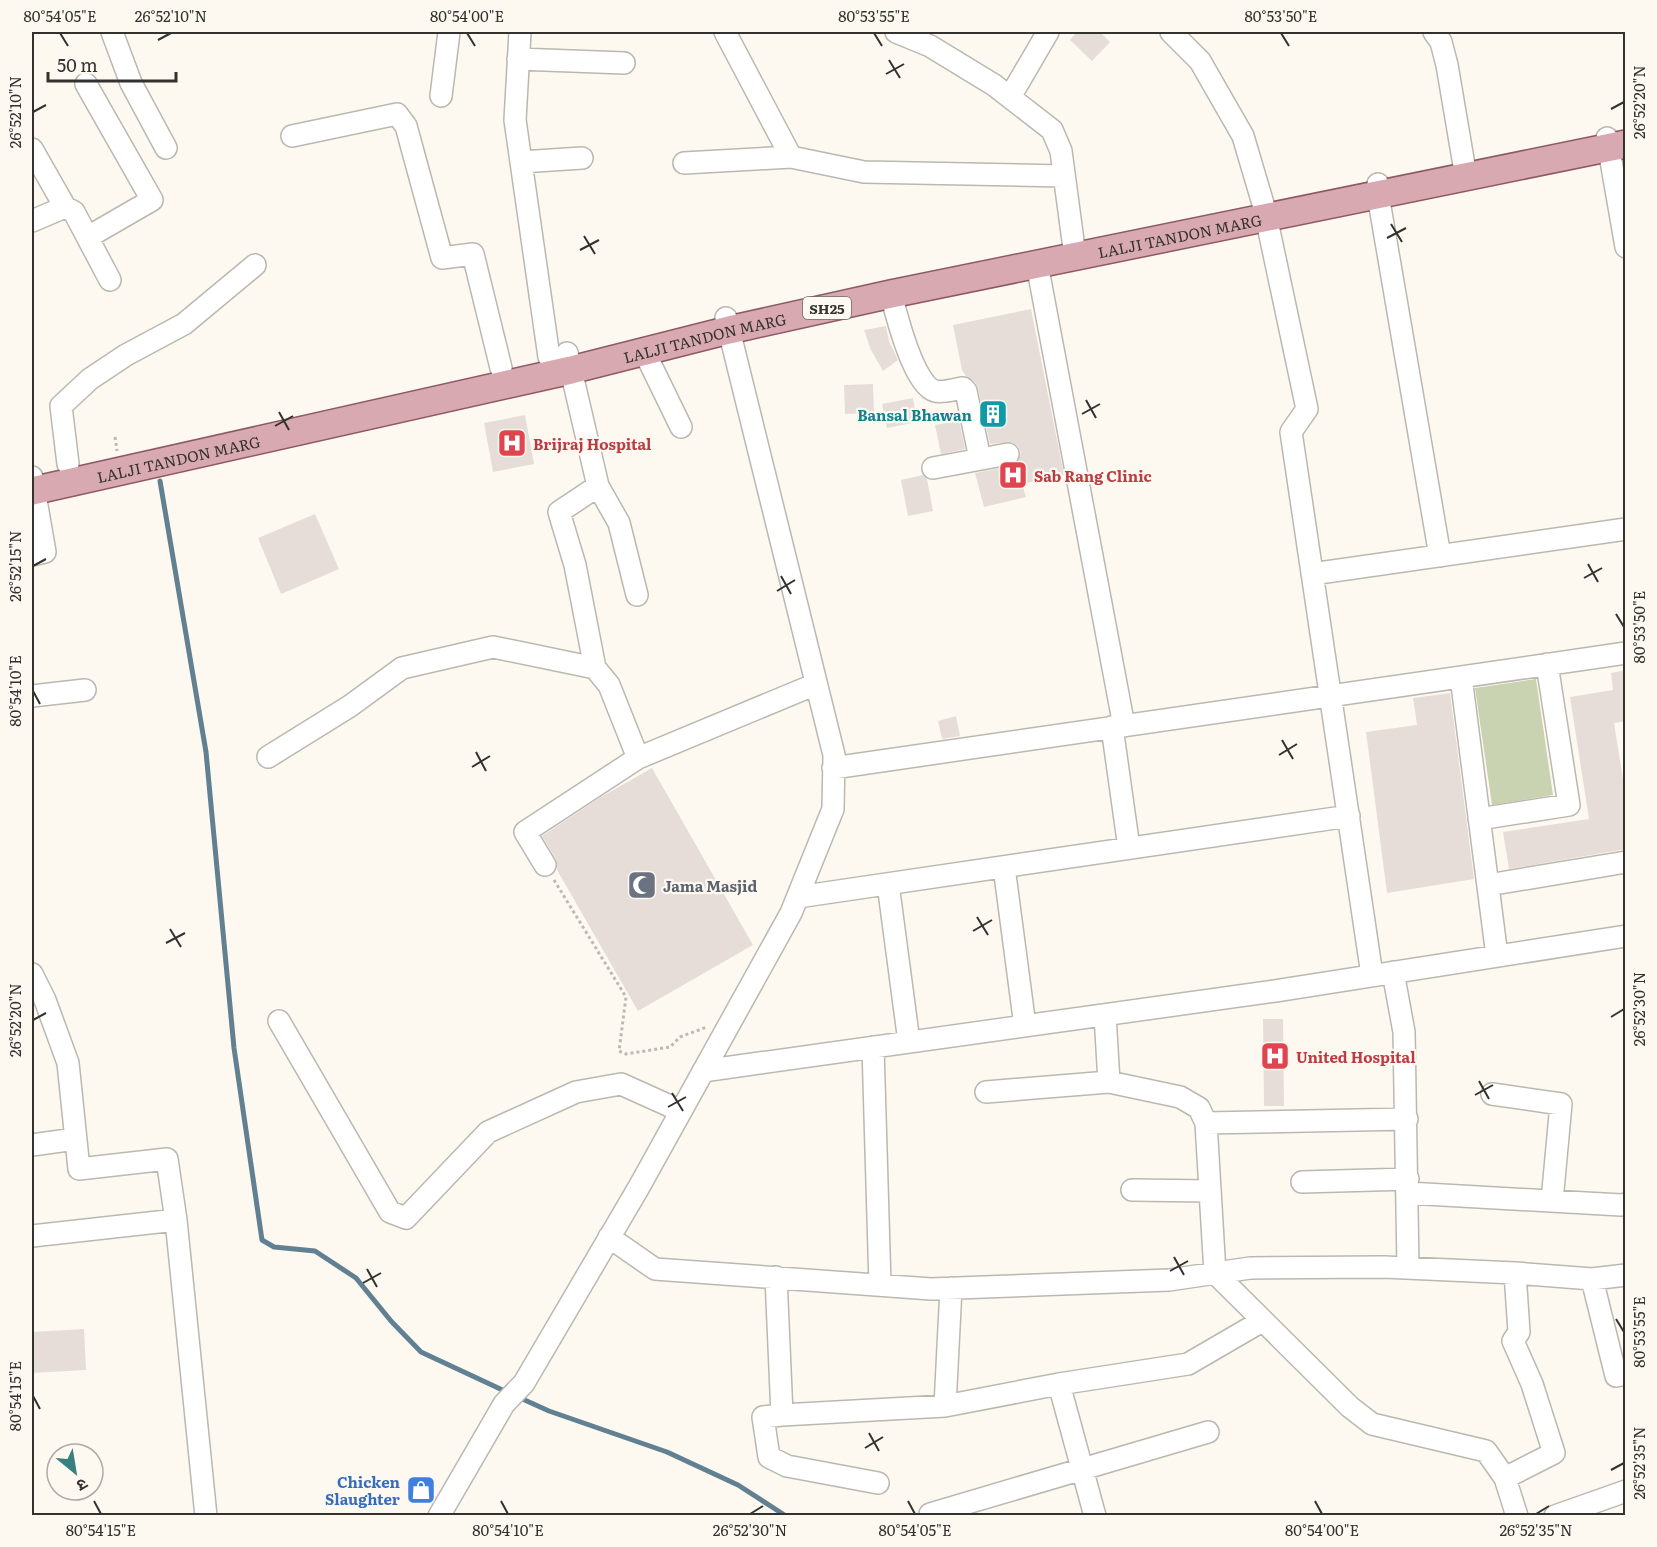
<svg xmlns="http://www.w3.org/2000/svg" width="1657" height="1547" font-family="Literata,'Noto Sans Devanagari',serif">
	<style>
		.green { fill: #c9d3b2 }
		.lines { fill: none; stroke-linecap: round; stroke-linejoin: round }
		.stream { stroke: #618092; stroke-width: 5 }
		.building { fill: #e6ddd9 }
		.minor-casing { stroke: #bbb8b0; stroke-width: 24 }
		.major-casing { stroke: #8e5a62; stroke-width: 30 }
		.path { stroke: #bdb9b3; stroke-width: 3; stroke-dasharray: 3 3; stroke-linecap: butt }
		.minor { stroke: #fff; stroke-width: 21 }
		.major { stroke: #d8a9b1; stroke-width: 27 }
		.ticks { fill: none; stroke: #34322f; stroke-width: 2 }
		.labels { text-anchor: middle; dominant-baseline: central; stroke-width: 4.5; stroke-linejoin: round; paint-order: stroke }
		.shield { fill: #fdf9f1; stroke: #706e69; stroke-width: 1.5 }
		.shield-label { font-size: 14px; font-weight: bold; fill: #34322f }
		.street-label { font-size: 15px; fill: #34322f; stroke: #fdf9f1 }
		.culture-label { font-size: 15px; font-weight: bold; fill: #0d838f; stroke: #fdf9f1; text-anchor: end }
		.health-label { font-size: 15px; font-weight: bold; fill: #be3a42; stroke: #fdf9f1; text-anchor: start }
		.worship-label { font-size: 15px; font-weight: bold; fill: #5b616d; stroke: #fdf9f1; text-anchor: start }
		.shop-label { font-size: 15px; font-weight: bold; fill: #366cbe; stroke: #fdf9f1; text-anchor: end }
		.neatline { fill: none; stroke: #34322f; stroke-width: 2 }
		.ticks-label { font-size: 15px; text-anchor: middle; fill: #34322f }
	</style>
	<rect width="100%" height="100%" fill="#fdf9f1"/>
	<path class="green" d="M1536,679l17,116 -61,10 -17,-117z"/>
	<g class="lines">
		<path class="stream" d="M160,481l46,271 28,296 28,192 12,7 41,4 41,27 35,43 30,31 88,41
			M518,1397l31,14 118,41 71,33 48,31"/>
	</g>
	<path class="building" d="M1077,32h23l10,10 -18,19 -22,-21z
		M1031,309l33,166 -42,9 4,13 -42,10 -9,-34 36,-7 6,-3 4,-11 -4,-7 -5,-3 -22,2 -12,-56 -3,-6 -9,-6 -4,-6 -9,-45z
		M886,326l3,15 9,19 -15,11 -12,-21 -7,-20z
		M873,384l1,29 -29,1 -1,-29z
		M913,398l4,24 -30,6 -5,-24z
		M525,415l9,49 -41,8 -9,-49z
		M959,420l6,29 -24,5 -6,-29z
		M923,475l4,4 6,32 -25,5 -7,-36z
		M315,514l24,55 -58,25 -23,-56z
		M1626,670v51l-12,2 12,75v51l-117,20 -6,-37 86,-13 -19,-122 43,-7 -2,-17z
		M1450,693l24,186 -87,14 -21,-161 51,-7 -4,-27z
		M956,716l4,20 -18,3 -4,-18z
		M652,768l101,177 -115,66 -81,-141 -1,-11 -14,-23 59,-39z
		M1263,1019h20l1,87h-20z
		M84,1329l2,41 -54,3v-41z"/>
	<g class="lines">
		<g class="minor-casing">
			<path id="minor" d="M112,32l19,51 35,65
				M520,32l-5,88 34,237
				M725,32l66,125 73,15 200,4
				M896,32l34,14 64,39 58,45 9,21 14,105
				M1171,32l29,29 43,75 21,71 43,202 -16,23 81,543
				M1434,32l7,10 6,23 19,112
				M518,59l106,4
				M86,84l66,116 -64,37
				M441,96l8,-64
				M1010,97l38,-65
				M292,136l105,-22 9,12 36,132 31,-4 28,114
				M1607,138l19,109
				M32,149l33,58 -33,14
				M521,162l61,-4
				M684,163l107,-6
				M1378,184v11l62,361
				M65,207l9,5 36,68
				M1037,264l87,462
				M891,294c5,20 23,92 44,97 8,2 20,-2 28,-3l3,3 14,68
				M644,351l37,76
				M567,353l31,133 21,37 18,72
				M68,464l-7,-58 29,-27 36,-24 58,-31 71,-59
				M933,468l75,-14
				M32,477l13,75 -13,3
				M1312,574l314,-45
				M595,668l-20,-103 -16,-53 39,-26
				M1461,677l36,279
				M32,696l53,-6
				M1112,727l17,121
				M268,757l82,-51 52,-38 91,-21 102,21 14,17 29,73 178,-74
				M833,768l793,-115
				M1479,819l90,-14 -22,-141
				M545,865l-20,-33 113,-74
				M1004,867l21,159
				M888,884l21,158
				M1488,885l138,-23
				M798,897l551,-81
				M1393,972l11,60 4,236
				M32,974l13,26 23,63 11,106 88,-10 9,61 30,296
				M1105,1015l4,67 71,15 19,11 7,15 9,150 135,134 22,17 114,27 19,27 12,38
				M279,1021l111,191 16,6 82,-86 88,-40 45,-8 60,27
				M873,1047l7,238
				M703,1071l572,-80 351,-55
				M986,1092l123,-10
				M1492,1094l69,10 -9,97
				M1206,1123l201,-4
				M32,1145l43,-6
				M1302,1182l106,-3
				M1132,1190l78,1
				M1408,1193l213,12 5,-1
				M32,1236l144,-16
				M609,1237l46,32 276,20 238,-9 81,-12 134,-1 131,6 77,6 34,-4
				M776,1277l6,138 163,-9 114,-22 129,-20 74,-43
				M1592,1279l24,97 10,-2
				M1059,1384l36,132
				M945,1406l6,-118
				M782,1415l-19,2 6,40 18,9 91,17
				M1505,1478l49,-25 -22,-69 -19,-43 6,-9 -4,-59
				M930,1514l278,-82
				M439,1516l65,-112 20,-21 115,-196 152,-274 42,-104 1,-54 -108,-437
				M1555,1516l71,-25"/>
		</g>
		<g class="major-casing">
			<g id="major">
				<path id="s1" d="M32,491l539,-121 158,-40 162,-36 735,-150"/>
			</g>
		</g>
		<path class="path" d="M115,437l2,14
			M554,880l72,117 -7,54 7,3 44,-7 10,-10 27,-10"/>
		<use href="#minor" class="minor"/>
		<use href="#major" class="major"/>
	</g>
	<path class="ticks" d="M60,33l8,13M467,33l8,13M874,33l8,13M1281,33l8,13M158,40l13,-7M889,60l11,18M886,74l18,-10M1611,109l13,-7M33,112l13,-7M1391,224l11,18M584,236l11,18M1387,238l19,-10M580,250l19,-10M1086,400l10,18M279,412l10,18M1082,414l18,-10M275,426l18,-10M1588,564l10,18M33,566l13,-7M781,576l10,18M1584,578l18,-10M777,591l18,-11M1616,614l8,13M33,691l7,13M1282,740l11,19M476,752l10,19M1279,755l18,-11M472,767l18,-11M977,917l11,18M170,929l11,18M973,931l19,-11M166,943l19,-10M1611,1017l13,-8M33,1020l13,-7M1479,1081l10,18M672,1093l11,18M1475,1095l18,-10M668,1107l18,-10M1174,1257l10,18M367,1269l10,18M1170,1271l18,-10M363,1283l18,-10M1616,1319l8,13M33,1396l7,13M869,1433l10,18M865,1448l18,-11M1611,1470l13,-7M94,1501l7,13M501,1501l7,13M908,1501l7,13M1315,1501l7,13M750,1514l13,-8M1536,1514l13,-8"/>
	<defs>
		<g id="building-square" transform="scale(1.5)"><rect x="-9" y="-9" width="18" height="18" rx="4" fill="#0f9aa8" stroke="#fdf9f1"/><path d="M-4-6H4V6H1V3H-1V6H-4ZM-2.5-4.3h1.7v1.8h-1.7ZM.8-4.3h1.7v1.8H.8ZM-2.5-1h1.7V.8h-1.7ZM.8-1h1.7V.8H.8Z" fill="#fff"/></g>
		<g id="hospital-square" transform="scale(1.5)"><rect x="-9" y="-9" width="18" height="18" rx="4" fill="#e0444e" stroke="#fdf9f1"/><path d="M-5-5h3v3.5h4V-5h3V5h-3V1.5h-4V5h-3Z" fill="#fff"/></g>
		<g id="mosque-square" transform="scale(1.5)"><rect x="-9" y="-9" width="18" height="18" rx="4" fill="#6b7280" stroke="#fdf9f1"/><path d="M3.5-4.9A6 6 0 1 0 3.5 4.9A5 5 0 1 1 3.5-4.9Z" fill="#fff"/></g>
		<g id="shop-square" transform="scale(1.5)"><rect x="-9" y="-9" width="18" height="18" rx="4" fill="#3f7fe0" stroke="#fdf9f1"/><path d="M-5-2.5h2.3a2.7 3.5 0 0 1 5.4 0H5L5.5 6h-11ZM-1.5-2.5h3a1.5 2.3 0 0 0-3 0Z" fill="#fff"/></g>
	</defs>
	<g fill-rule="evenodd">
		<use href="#building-square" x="993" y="414"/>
		<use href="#hospital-square" x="512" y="443"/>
		<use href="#hospital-square" x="1013" y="475"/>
		<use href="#mosque-square" x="642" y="885"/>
		<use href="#hospital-square" x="1275" y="1056"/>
		<use href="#shop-square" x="421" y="1490"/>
	</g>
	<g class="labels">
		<rect class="shield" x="803" y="297" width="48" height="22" rx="4.5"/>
		<g class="shield-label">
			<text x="827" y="308">SH25</text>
		</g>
		<g class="street-label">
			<text stroke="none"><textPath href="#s1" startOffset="1176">LALJI TANDON MARG</textPath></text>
			<text stroke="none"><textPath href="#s1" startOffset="690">LALJI TANDON MARG</textPath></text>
			<text stroke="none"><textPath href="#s1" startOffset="150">LALJI TANDON MARG</textPath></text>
		</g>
		<g class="culture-label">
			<text x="972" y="414">Bansal Bhawan</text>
		</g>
		<g class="health-label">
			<text x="533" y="443">Brijraj Hospital</text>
			<text x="1034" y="475">Sab Rang Clinic</text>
			<text x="1296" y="1056">United Hospital</text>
		</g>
		<g class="worship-label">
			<text x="663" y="885">Jama Masjid</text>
		</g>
		<g class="shop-label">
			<text x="400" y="1481">Chicken<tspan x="400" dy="17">Slaughter</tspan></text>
		</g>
	</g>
	<rect width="1657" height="1547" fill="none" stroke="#fdf9f1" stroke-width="66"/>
	<g transform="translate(75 1472) rotate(150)"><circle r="28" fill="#fdf9f1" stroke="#ada9a3" stroke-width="1.5"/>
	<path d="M0-4.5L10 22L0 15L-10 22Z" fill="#38807f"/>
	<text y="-9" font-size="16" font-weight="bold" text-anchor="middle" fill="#34322f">उ</text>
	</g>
	<path d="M48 72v9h128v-9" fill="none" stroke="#34322f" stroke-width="3"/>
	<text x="57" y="72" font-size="18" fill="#34322f" stroke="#fdf9f1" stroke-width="4.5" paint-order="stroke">50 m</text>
	<rect x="33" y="33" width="1591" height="1481" class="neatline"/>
	<g class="ticks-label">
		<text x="60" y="22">80°54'05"E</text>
		<text x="171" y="22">26°52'10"N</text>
		<text x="467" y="22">80°54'00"E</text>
		<text x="874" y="22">80°53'55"E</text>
		<text x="1281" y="22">80°53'50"E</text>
		<text transform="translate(1640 102) rotate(-90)" y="5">26°52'20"N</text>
		<text transform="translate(16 112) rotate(-90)" y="5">26°52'10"N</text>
		<text transform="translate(16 566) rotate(-90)" y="5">26°52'15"N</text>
		<text transform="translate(1640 627) rotate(-90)" y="5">80°53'50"E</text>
		<text transform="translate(16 691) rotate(-90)" y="5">80°54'10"E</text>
		<text transform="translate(1640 1009) rotate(-90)" y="5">26°52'30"N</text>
		<text transform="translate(16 1020) rotate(-90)" y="5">26°52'20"N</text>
		<text transform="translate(1640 1332) rotate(-90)" y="5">80°53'55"E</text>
		<text transform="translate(16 1396) rotate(-90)" y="5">80°54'15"E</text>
		<text transform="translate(1640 1463) rotate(-90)" y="5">26°52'35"N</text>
		<text x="101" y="1536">80°54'15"E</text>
		<text x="508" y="1536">80°54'10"E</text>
		<text x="750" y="1536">26°52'30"N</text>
		<text x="915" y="1536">80°54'05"E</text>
		<text x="1322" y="1536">80°54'00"E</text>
		<text x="1536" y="1536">26°52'35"N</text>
	</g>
</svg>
